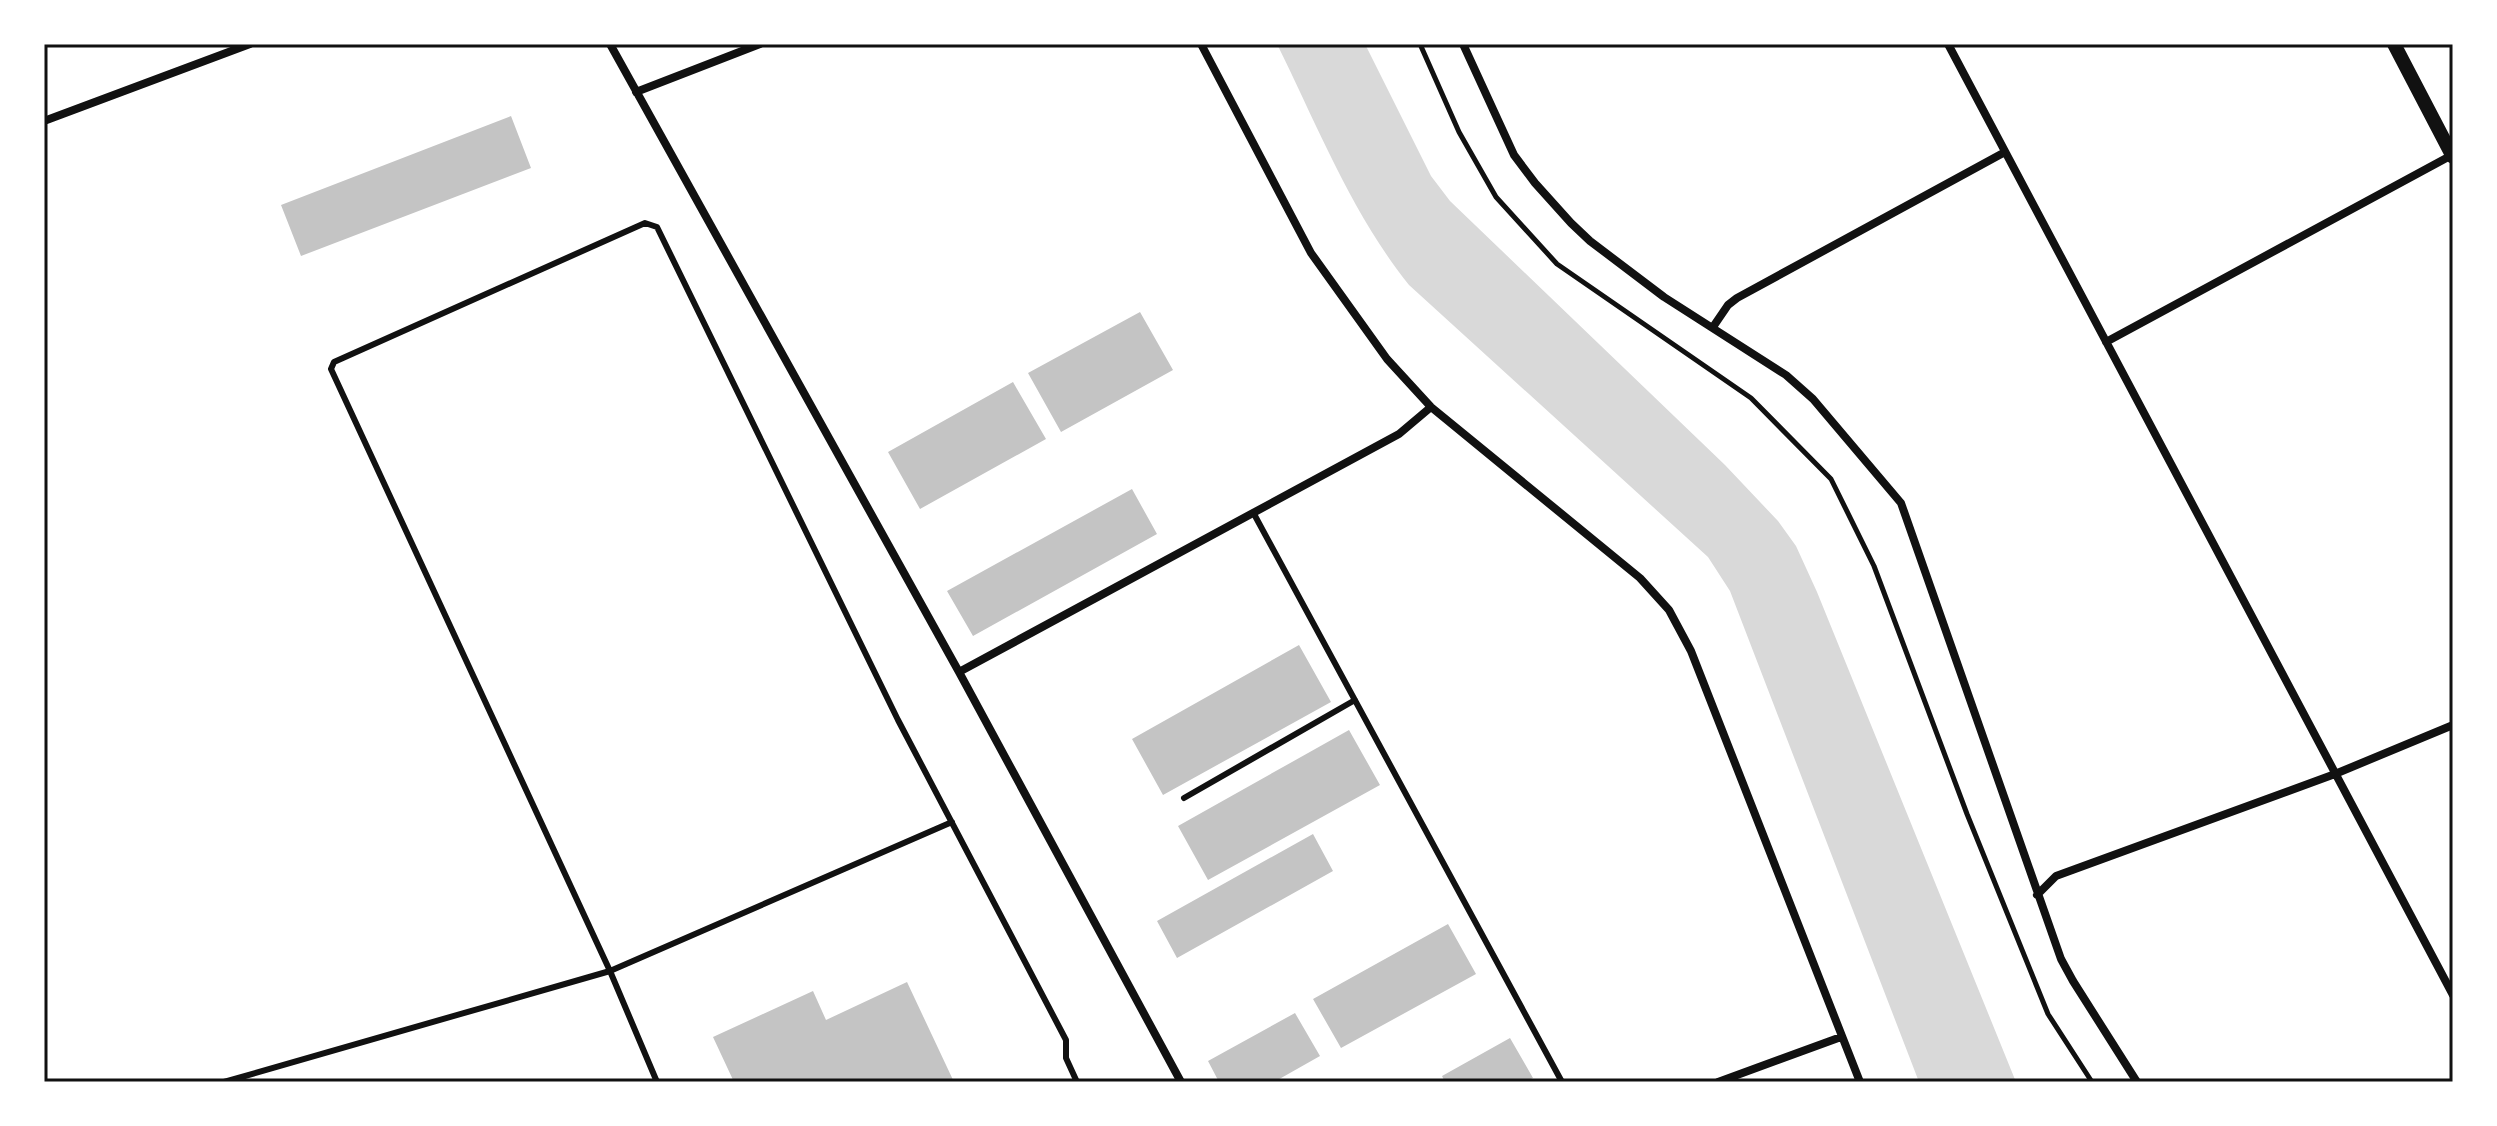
<svg xmlns="http://www.w3.org/2000/svg" width="2497" height="1126" font-family="'DejaVu Sans',sans-serif">
	<style>
		.water { fill: #d9d9d9 }
		.building { fill: #c4c4c4 }
		.lines { fill: none; stroke-linecap: round; stroke-linejoin: round }
		.path { stroke: #111; stroke-width: 5 }
		.service { stroke: #111; stroke-width: 6 }
		.minor { stroke: #111; stroke-width: 8 }
		.tertiary { stroke: #111; stroke-width: 14 }
		.neatline { fill: none; stroke: #111; stroke-width: 3 }
	</style>
	<rect width="100%" height="100%" fill="#fff"/>
	<path class="water" d="M1277,44h88l66,132 19,25 275,264 53,56 18,25 21,46 199,490h-97l-189,-491 -22,-34 -299,-272c-57,-71 -92,-160 -132,-241z"/>
	<path class="building" d="M511,116l20,52 -230,88 -20,-51z
		M1140,312l33,58 -112,62 -33,-59z
		M1013,382l33,57 -126,70 -32,-57z
		M1132,489l25,45 -184,102 -26,-45z
		M1299,645l32,57 -168,93 -31,-56z
		M1349,730l31,55 -172,95 -30,-54z
		M1313,834l20,37 -156,87 -20,-37z
		M1448,924l28,50 -135,74 -28,-49z
		M907,982l47,100h-220l-21,-45 100,-46 13,29z
		M1295,1013l25,43 -46,26h-55l-11,-21z
		M1510,1038l23,40 -8,4h-80l-3,-6z"/>
	<g class="lines">
		<path class="path" d="M1420,44l39,88 37,65 61,67 194,134 80,81 43,87 93,248 81,200 44,68"/>
		<path class="service" d="M1254,514l308,568
			M1184,798l171,-98
			M224,1082l386,-111 342,-149
			M657,1082l-47,-111 -279,-602 3,-7 311,-139 12,4 241,493 168,320v18l11,24"/>
		<path class="minor" d="M610,44l349,628 222,410
			M1201,44l110,209 76,106 44,48 209,171 29,32 22,41 169,431
			M1463,44l51,111 21,28 36,40 19,18 74,56 122,78 27,24 88,104 160,456 12,22 64,101
			M1948,44l505,951
			M636,92l124,-48
			M44,121l206,-77
			M1713,327l15,-22 9,-7 268,-146
			M2106,342l346,-187
			M959,672l440,-238 32,-27
			M2037,895l19,-19 279,-102 118,-49
			M1718,1082l123,-45"/>
		<path class="tertiary" d="M2394,44l59,113"/>
	</g>
	<rect width="2497" height="1126" fill="none" stroke="#ffffff" stroke-width="92"/>
	<rect x="46" y="46" width="2405" height="1034" class="neatline"/>
</svg>
